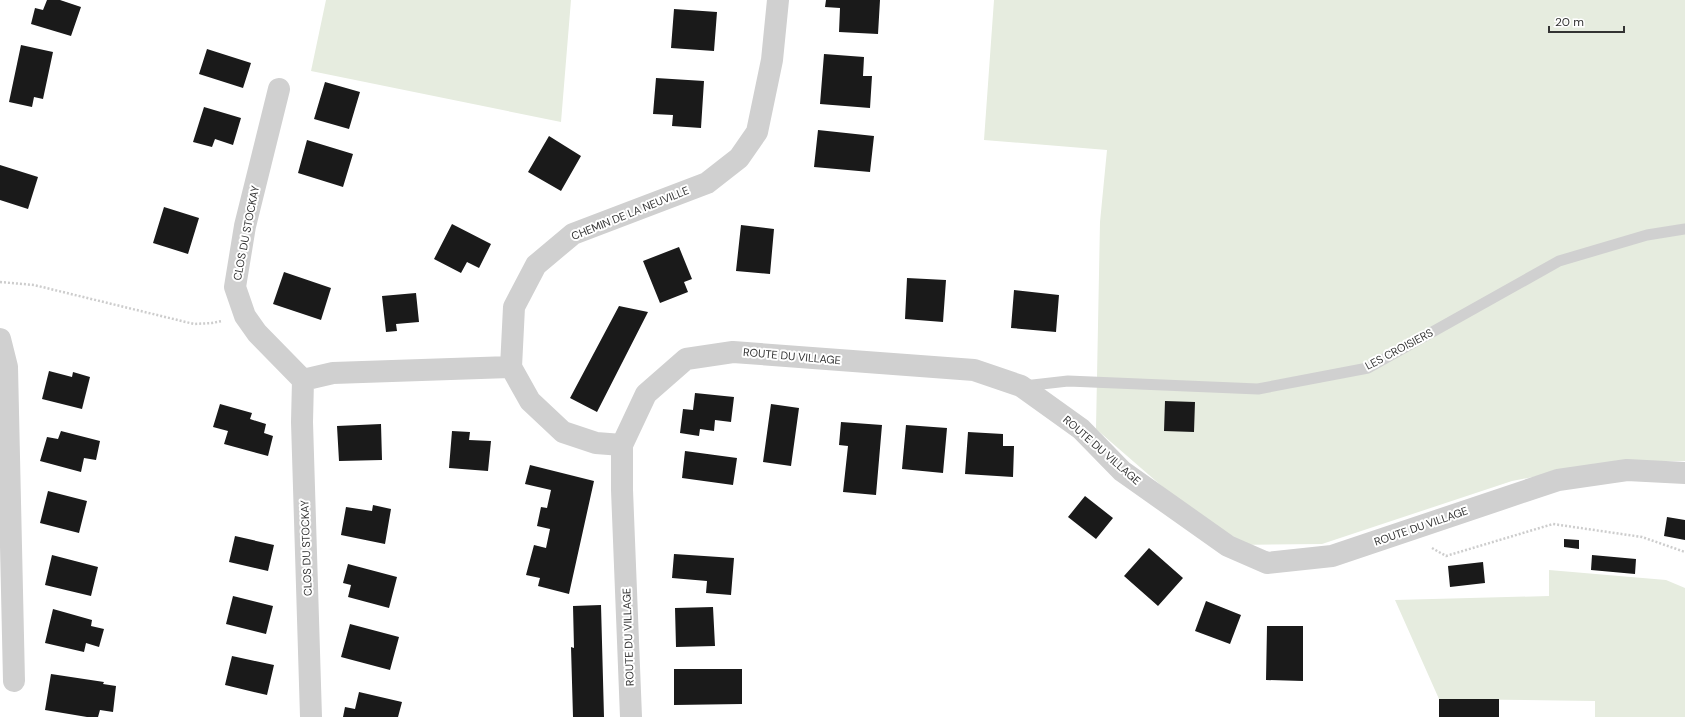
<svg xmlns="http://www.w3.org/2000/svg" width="1685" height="717" font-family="'DM Sans',sans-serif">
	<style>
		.green { fill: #e6ecdf }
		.building { fill: #1a1a1a }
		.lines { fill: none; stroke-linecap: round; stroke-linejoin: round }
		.path { stroke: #cdcdcd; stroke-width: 2.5; stroke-dasharray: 2 2; stroke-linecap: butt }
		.lane { stroke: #d0d0d0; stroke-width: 11 }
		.street { stroke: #d0d0d0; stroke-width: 22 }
		.labels { text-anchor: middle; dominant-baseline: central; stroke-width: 4; stroke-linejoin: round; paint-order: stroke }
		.street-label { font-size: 11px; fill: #333; stroke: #fff }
	</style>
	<rect width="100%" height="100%" fill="#fff"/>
	<path class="green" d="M326,0h245l-10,122 -250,-51z
		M994,0h691v461l-77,1 -96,19 -190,63 -88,1 -32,-24 -106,-92 4,-207 7,-72 -123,-10z
		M1549,570l117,10 19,8v129h-90v-16l-156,-2 -44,-99 154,-4z"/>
	<path class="building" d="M47,0h13l21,7 -10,29 -40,-12 4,-16 8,2z
		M826,0h54l-2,34 -39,-2 1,-24 -15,-1z
		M674,9l43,3 -3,39 -43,-3z
		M21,45l32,7 -10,47 -9,-2 -2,10 -23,-5z
		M207,49l44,14 -8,25 -44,-14z
		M824,54l40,3 -1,19h9l-2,32 -50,-4z
		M656,78l48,3 -3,47 -29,-2 1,-11 -20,-1z
		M325,82l35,10 -11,37 -35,-10z
		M204,107l37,11 -8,27 -18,-6 -3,8 -19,-5z
		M818,130l56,6 -4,36 -56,-5z
		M549,136l32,20 -20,35 -33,-19z
		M307,140l46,14 -10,33 -45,-14z
		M0,165l38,12 -10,32 -28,-9z
		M164,207l35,11 -11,36 -35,-11z
		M452,224l39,20 -12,24 -12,-6 -6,11 -27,-14z
		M741,225l33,4 -4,45 -34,-3z
		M679,247l13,32 -8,3 4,10 -28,11 -17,-42z
		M284,272l47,16 -10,32 -48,-16z
		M907,278l39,2 -3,42 -38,-3z
		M1014,290l45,5 -3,37 -45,-4z
		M416,293l3,29 -23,2 1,7 -11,1 -4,-36z
		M619,306l29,6 -51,100 -27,-14z
		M49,371l23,6 1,-5 17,5 -8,32 -40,-10z
		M695,393l39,4 -3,25 -16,-2 -1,11 -14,-2 -1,7 -19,-3 3,-24 10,1z
		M1165,401l30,1 -1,30 -30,-1z
		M220,404l32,9 -2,6 16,5 -2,9 9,3 -5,20 -44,-12 4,-13 -15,-4z
		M771,404l28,4 -8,58 -28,-4z
		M841,422l41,3 -6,70 -33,-3 5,-46 -9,-1z
		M381,424l1,36 -43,1 -2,-35z
		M906,425l41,3 -4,45 -41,-4z
		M61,431l39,10 -4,19 -12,-2 -3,14 -41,-11 7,-24 11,2z
		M452,431l18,1 -1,8 22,1 -3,30 -39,-3z
		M968,432l35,2v12h11l-1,31 -48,-3z
		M685,451l52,7 -4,27 -51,-7z
		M530,465l64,16 -25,113 -31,-8 2,-8 -14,-3 8,-30 12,3 4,-19 -13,-3 4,-19 6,1 4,-18 -26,-6z
		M48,491l39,10 -8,32 -39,-10z
		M1085,496l28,22 -17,21 -28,-22z
		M373,505l18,4 -6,35 -44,-9 5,-28 26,4z
		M1667,517l18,3v20l-21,-4z
		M235,536l39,9 -6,26 -39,-9z
		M1564,539l15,1v9l-15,-2z
		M1149,548l34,30 -25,28 -34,-30z
		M674,554l60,4 -3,37 -25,-2 1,-12 -35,-3z
		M52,555l46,12 -7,29 -46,-11z
		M1592,555l44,4 -1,15 -44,-4z
		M1483,562l2,21 -35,4 -2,-21z
		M348,564l49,13 -8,31 -41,-11 3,-12 -8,-2z
		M233,596l40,10 -7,28 -40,-10z
		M1206,601l35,14 -11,29 -35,-13z
		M601,605l3,112h-31l-2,-70 3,1 -1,-42z
		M713,607l2,39 -39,1 -1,-39z
		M53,609l39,11 -1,6 13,3 -5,18 -13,-4 -2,9 -39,-9z
		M350,624l49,13 -9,33 -49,-13z
		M1267,626h36v55l-37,-1z
		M232,656l42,9 -7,30 -42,-10z
		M674,669h68v35l-68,1z
		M51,674l53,8 -1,2 13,2 -3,26 -13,-2 -2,7h-11l-42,-7z
		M359,692l43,10 -4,15h-55l2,-10 10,2z
		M1439,699h60v18h-60z"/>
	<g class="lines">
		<path class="path" d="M0,282l34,3 160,39 18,-1 10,-2
			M1432,548l14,8 107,-32 89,13 43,15"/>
		<path class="lane" d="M1024,386l44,-5 190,8 110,-21 191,-107 88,-26 38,-6"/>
		<path class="street" d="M279,89l-34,137 -10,61 10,29 12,17 46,47 -1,42 9,295
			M0,339l7,28 7,314
			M303,380l30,-7 178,-6
			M622,445l-26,-2 -33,-11 -33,-31 -19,-34 3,-60 22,-42 37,-31 134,-51 32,-25 18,-26 15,-72 6,-60
			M631,717l-9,-227v-45l24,-51 40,-35 47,-7 241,18 47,16 60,43 41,42 106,75 39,17 65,-7 226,-76 69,-10 58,3"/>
	</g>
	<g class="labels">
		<g class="street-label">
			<text transform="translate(630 213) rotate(-22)">CHEMIN DE LA NEUVILLE</text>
			<text transform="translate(246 233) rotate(-79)">CLOS DU STOCKAY</text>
			<text transform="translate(1399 349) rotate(-28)">LES CROISIERS</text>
			<text transform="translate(792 356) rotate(5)">ROUTE DU VILLAGE</text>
			<text transform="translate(1102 450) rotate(41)">ROUTE DU VILLAGE</text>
			<text transform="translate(1421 526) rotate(-19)">ROUTE DU VILLAGE</text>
			<text transform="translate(306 548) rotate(-92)">CLOS DU STOCKAY</text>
			<text transform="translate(628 637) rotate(-92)">ROUTE DU VILLAGE</text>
		</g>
	</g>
	<path d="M1549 26v6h75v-6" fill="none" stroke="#333333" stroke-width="2"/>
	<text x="1555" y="26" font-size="12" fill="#333333" stroke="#ffffff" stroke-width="3" paint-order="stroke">20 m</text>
</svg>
